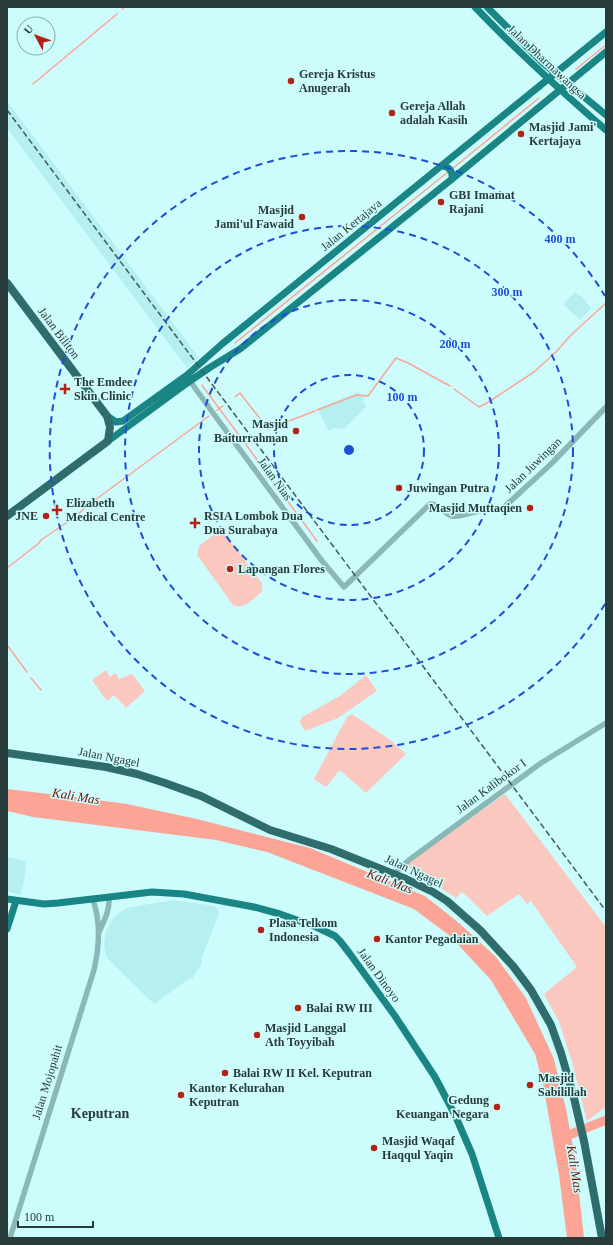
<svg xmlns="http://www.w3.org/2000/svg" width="613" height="1245" font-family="'Times New Roman',serif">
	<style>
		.built { fill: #b6efef }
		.green { fill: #fac8bf }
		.water { fill: #fca596 }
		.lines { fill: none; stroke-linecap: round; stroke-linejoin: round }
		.stream { stroke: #fca596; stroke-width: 1.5 }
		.river { stroke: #fca596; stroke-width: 9 }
		.minor { stroke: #8bb8b6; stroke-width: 5.5 }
		.major { stroke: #198685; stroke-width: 7 }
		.highway { stroke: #2e6d6c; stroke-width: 8 }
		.rail { stroke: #425a5a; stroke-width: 1.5; stroke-dasharray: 6 3; stroke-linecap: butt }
		.ring { fill: none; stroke: #1d4ed8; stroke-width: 2; stroke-dasharray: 7 5 }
		.poi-dot { fill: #b12316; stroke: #ccfcfb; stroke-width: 1.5 }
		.labels { text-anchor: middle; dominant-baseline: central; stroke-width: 3; stroke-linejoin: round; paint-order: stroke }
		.street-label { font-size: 12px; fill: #283b3b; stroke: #ccfcfb }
		.poi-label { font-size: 12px; font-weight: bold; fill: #283b3b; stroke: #ccfcfb; text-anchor: start }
		.water-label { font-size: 13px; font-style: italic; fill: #78120a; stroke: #ccfcfb }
		.quarter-label { font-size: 14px; font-weight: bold; fill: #283b3b; stroke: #ccfcfb }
		.centre { fill: #1d4ed8; stroke: #ccfcfb; stroke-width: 2 }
		.ring-label { font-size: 12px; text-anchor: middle; font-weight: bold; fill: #1d4ed8; stroke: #ccfcfb; stroke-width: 3; stroke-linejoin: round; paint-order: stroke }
	</style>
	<rect width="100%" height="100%" fill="#ccfcfb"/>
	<path class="built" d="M7,101l192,257 -12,10 -180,-240z
		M575,292l7,5 9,11 -11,12 -17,-16z
		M358,392l7,6 -3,3 5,5 -23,23 -9,-1 -6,3 -12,-22z
		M7,857l19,4 -1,14 -4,20 -14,-4z
		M173,900l42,6 2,2 2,6 -17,43 -1,8 -9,14 -2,-1 -36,26 -48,-47 -2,-14 2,-12 7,-12 7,-7 7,-4z"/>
	<path class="green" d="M222,532l3,2 37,49v9c-9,7 -17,18 -29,13l-36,-50 2,-9 17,-13z
		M106,670l4,7 6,-4 3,6 13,-5 13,17 -19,17 -12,-13 -7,6 -15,-21z
		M366,675l11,16 -39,27 -33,13 -5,-9 2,-5 38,-21z
		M352,714l37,25 17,15 -40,39 -25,-22h-2l-13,16 -12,-8 33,-62z
		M505,794l101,133v180l-19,14 -15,-59 -13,-40 -15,-28 33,-27 -46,-66 -4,3 -8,-10 -32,22 -13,-13 -12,-11 -6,6 -48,-31 1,-5z"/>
	<path class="water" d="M7,789l76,9 44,6 70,15 113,29 115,48 34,27 37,34 30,41 28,61 12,50 9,48 9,81h-17l-8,-63 -16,-91 -8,-30 -44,-74 -41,-44 -36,-27 -147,-57 -51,-12 -183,-23 -26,-6z"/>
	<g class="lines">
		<path class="stream" d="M122,9l3,-2
			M576,69l30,-24
			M33,84l84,-70
			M452,169l87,-71
			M235,343l213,-171
			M202,385l115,156
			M454,389l25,18 8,-4 47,-31 22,-20 14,-16 36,-33
			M235,397l5,-4 28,36 47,-18
			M217,410l6,-4
			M317,410l40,-15 11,1 28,-38 12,5 42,23
			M7,568l31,-24 3,-4 34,-23 12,-11 122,-90
			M7,645l20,27
			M31,678l10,12"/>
		<path class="river" d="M559,1139l47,-19"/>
		<path class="minor" d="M190,381l23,32 109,148 22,26 86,-83c9,-1 14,10 22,12 7,2 27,-6 35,-7 6,-1 10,2 16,-1l47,-43 56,-58
			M394,874l15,-14 132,-97 65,-40
			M99,932c5,-11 11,-22 10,-34
			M10,1238l84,-268c5,-22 7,-48 -1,-70"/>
		<path class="major" d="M475,7c41,43 86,84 131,123
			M487,7l56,56 63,52
			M441,166c8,0 12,5 11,13
			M107,416l9,6 7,-1 64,-46 35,-31 384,-312
			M108,441l82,-60 19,-13 31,-19 212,-170 154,-127
			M7,899l37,5 14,-1 94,-11 32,2 70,13 26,7 34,12 21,10 5,5 10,13 45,62 40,61 20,38 17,39 27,84
			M7,929l9,-28"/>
		<path class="highway" d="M7,283l100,133 3,11 -2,14 -101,75
			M7,753l99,14 31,7 28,9 36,13 69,34 61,19 75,30 27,13 14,9 33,29 33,36 18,24 20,35 10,28 13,45 10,43 18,97"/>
		<path class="rail" d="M7,110l599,801"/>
	</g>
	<g class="ring">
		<circle cx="349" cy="450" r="75"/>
		<circle cx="349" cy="450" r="150"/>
		<circle cx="349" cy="450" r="224"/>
		<path d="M605 604A299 299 0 1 1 605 296"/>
	</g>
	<g class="poi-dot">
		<circle cx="291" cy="81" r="4"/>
		<circle cx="392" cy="113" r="4"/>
		<circle cx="521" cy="134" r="4"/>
		<circle cx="441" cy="202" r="4"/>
		<circle cx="302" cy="217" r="4"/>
		<path d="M63 383h4v4h4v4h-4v4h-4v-4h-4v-4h4z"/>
		<circle cx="296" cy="431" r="4"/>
		<circle cx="399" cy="488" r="4"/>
		<circle cx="530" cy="508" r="4"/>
		<path d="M55 504h4v4h4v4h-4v4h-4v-4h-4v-4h4z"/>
		<circle cx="46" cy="516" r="4"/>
		<path d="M193 517h4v4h4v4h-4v4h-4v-4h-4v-4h4z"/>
		<circle cx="230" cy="569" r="4"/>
		<circle cx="261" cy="930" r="4"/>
		<circle cx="377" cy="939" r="4"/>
		<circle cx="298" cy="1008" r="4"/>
		<circle cx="257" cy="1035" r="4"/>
		<circle cx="225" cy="1073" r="4"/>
		<circle cx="530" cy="1085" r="4"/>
		<circle cx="181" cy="1095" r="4"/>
		<circle cx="497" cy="1107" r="4"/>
		<circle cx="374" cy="1148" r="4"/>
	</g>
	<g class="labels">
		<g class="street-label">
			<text transform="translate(547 62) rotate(43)">Jalan Dharmawangsa</text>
			<text transform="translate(351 225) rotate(-39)">Jalan Kertajaya</text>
			<text transform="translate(59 333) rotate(53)">Jalan Biliton</text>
			<text transform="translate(533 465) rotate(-44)">Jalan Juwingan</text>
			<text transform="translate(275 479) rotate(54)">Jalan Nias</text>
			<text transform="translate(109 757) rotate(11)">Jalan Ngagel</text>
			<text transform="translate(491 786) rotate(-36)">Jalan Kalibokor I</text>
			<text transform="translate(414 871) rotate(25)">Jalan Ngagel</text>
			<text transform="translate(379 975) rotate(54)">Jalan Dinoyo</text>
			<text transform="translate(47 1082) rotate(-73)">Jalan Mojopahit</text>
		</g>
		<g class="poi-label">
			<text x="299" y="74">Gereja Kristus<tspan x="299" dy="14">Anugerah</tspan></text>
			<text x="400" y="106">Gereja Allah<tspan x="400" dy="14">adalah Kasih</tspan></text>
			<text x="529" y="127">Masjid Jami'<tspan x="529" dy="14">Kertajaya</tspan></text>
			<text x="449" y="195">GBI Imamat<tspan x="449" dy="14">Rajani</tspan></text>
			<text x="294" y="210" text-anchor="end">Masjid<tspan x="294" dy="14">Jami'ul Fawaid</tspan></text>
			<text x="74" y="382">The Emdee<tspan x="74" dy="14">Skin Clinic</tspan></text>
			<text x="288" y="424" text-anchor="end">Masjid<tspan x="288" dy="14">Baiturrahman</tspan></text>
			<text x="407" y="488">Juwingan Putra</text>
			<text x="66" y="503">Elizabeth<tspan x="66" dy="14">Medical Centre</tspan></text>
			<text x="522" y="508" text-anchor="end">Masjid Muttaqien</text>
			<text x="38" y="516" text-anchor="end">JNE</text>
			<text x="204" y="516">RSIA Lombok Dua<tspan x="204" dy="14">Dua Surabaya</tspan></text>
			<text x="238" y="569">Lapangan Flores</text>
			<text x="269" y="923">Plasa Telkom<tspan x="269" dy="14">Indonesia</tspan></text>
			<text x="385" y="939">Kantor Pegadaian</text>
			<text x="306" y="1008">Balai RW III</text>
			<text x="265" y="1028">Masjid Langgal<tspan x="265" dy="14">Ath Toyyibah</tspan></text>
			<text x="233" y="1073">Balai RW II Kel. Keputran</text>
			<text x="538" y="1078">Masjid<tspan x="538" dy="14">Sabilillah</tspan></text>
			<text x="189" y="1088">Kantor Kelurahan<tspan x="189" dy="14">Keputran</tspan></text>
			<text x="489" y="1100" text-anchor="end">Gedung<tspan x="489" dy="14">Keuangan Negara</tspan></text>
			<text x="382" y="1141">Masjid Waqaf<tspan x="382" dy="14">Haqqul Yaqin</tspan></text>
		</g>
		<g class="water-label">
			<text transform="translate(76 796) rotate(9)">Kali Mas</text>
			<text transform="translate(390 881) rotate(21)">Kali Mas</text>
			<text transform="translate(575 1169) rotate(81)">Kali Mas</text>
		</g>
		<g class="quarter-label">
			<text x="100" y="1113">Keputran</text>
		</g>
	</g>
	<circle cx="349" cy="450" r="6" class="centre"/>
	<g class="ring-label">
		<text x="560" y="243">400 m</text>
		<text x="507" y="296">300 m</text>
		<text x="455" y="348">200 m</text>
		<text x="402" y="401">100 m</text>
	</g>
	<rect width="613" height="1245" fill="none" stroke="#283b3b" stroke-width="16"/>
	<g transform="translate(36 36) rotate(311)"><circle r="19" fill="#ccfcfb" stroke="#8aafae"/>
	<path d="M0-3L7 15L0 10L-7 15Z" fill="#b12316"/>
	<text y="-6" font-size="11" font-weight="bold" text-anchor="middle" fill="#283b3b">U</text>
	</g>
	<path d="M18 1221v6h75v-6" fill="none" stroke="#283b3b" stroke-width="2"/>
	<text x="24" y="1221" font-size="12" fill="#283b3b" stroke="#ccfcfb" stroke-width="3" paint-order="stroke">100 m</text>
</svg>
